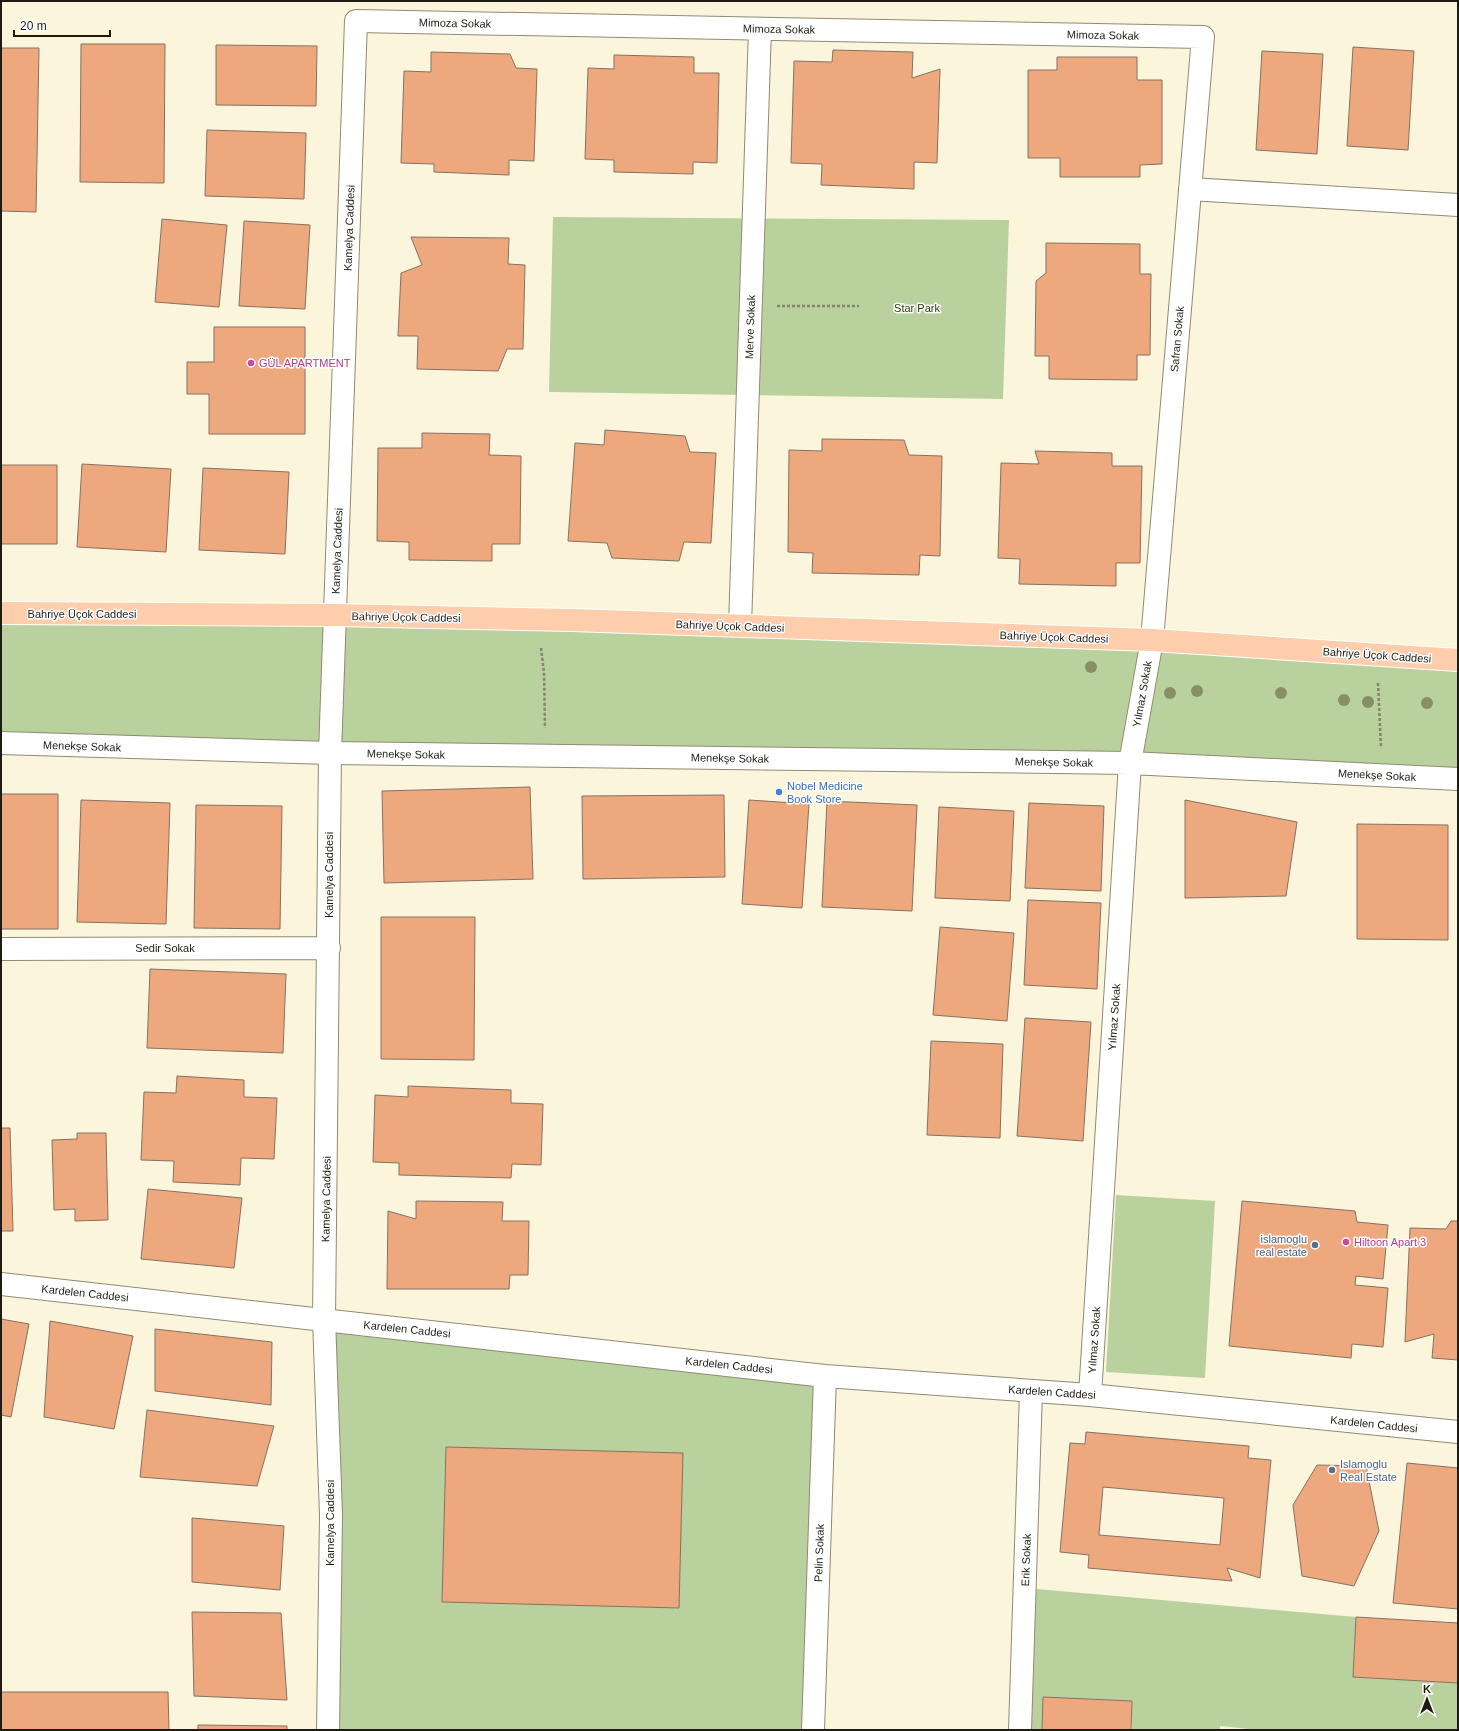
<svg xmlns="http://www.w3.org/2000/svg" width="1459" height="1731" font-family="Arial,sans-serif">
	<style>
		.green { fill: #b9d19d }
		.building { fill: #eda87d; stroke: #877164; fill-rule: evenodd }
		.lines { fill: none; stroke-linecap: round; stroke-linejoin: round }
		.minor-casing { stroke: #8f8a73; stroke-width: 24 }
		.major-casing { stroke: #fff; stroke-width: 24 }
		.path { stroke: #868371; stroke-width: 2.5; stroke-dasharray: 3 2; stroke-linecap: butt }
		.minor { stroke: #fff; stroke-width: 22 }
		.major { stroke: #fdcdac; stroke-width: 22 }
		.tree { fill: #888f67 }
		.hotel-dot { fill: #d1479c; stroke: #fff; stroke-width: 1.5 }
		.shop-dot { fill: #3f7fe0; stroke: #fff; stroke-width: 1.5 }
		.service-dot { fill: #5c6f8a; stroke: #fff; stroke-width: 1.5 }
		.labels { text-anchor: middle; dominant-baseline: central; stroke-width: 3; stroke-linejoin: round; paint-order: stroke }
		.street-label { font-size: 11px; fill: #1e1c12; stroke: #fff }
		.park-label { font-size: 11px; fill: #293c08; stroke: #fff }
		.hotel-label { font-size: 11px; fill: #b23c85; stroke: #fff; text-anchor: start }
		.shop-label { font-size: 11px; fill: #366cbe; stroke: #fff; text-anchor: start }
		.service-label { font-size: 11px; fill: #4e5e75; stroke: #fff; text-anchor: end }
	</style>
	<rect width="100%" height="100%" fill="#fbf5db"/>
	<path class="green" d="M553,217l456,3 -6,179 -454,-7z
		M1,613l334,2 1123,45v119l-1457,-36z
		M1116,1195l99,6 -10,177 -99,-6z
		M324,1319l501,57 -12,354h-488z
		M1025,1588l331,29 -3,60 105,6v47h-199l-39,-4v4h-88v-29l-88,-3 -2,32h-22z"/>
	<path class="building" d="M81,44h84l-1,139 -84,-1z
		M216,45l101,1 -1,60 -100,-1z
		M1353,47l61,4 -6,99 -61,-4z
		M1,48h38l-3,164 -35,-1z
		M833,50l80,2 -1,26 28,-9 -3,94 -23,-1v27l-93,-4 1,-21 -31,-1 3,-102 38,1z
		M1262,51l61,3 -6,100 -61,-4z
		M431,52l79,2 6,14 21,1 -3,92 -25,-1v15l-75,-3v-8l-33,-1 3,-92 27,1z
		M614,55l80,2v16h25l-2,90 -24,-1v12l-79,-2v-12l-29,-1 3,-91 26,1z
		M1057,57h80v23h25v84l-22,1v12h-80v-19h-32v-88h29z
		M207,130l99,3 -2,66 -99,-3z
		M162,219l65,6 -8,82 -64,-5z
		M244,221l66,4 -5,84 -66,-3z
		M411,237l98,1 -1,26 17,1 -2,84h-16l-9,22 -81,-2 1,-33h-20l3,-63 21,-8z
		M1046,243l94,1v30h11l-1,81h-13v25l-88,-1v-23h-14l1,-75 10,-8z
		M214,327h91v107h-96v-40h-22v-32h27z
		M605,430l80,6 5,16 26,1 -5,90 -27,-1 -5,19 -67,-3 -5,-15 -39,-2 7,-98 29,2z
		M422,433l68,1 -1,21 32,1 -1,88h-28v17l-83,-1v-18l-32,-1 1,-93h44z
		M822,439l82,1 5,15 33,1 -2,100 -20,-1 -1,20 -107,-2 1,-20 -25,-1 1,-102 33,1z
		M1035,451l77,2v13h30l-2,97h-24v23l-97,-2 1,-25 -22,-1 3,-95 38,1z
		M82,464l89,5 -5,83 -89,-5z
		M1,465h56v79h-56z
		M203,468l86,4 -4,82 -86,-4z
		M530,787l3,92 -149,4 -2,-92z
		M1,794h57v135h-57z
		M724,795l1,82 -142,2 -1,-83z
		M81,800l89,3 -4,121 -89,-2z
		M749,800l60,4 -7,104 -60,-4z
		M1185,800l112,22 -11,74 -101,2z
		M827,801l90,4 -5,106 -90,-4z
		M1029,803l75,3 -3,85 -76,-3z
		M196,805l86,1 -2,123 -86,-1z
		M939,807l75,4 -4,90 -75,-3z
		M1357,824l91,1v115l-91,-1z
		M1028,900l73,3 -4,86 -73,-4z
		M381,917h94l-1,143 -93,-1z
		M940,927l74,6 -7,88 -74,-6z
		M150,969l136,5 -3,79 -136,-5z
		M1025,1018l66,4 -8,119 -66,-5z
		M931,1041l72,3 -3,94 -73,-3z
		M177,1076l67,4v17l33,1 -3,61 -33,-1 -1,27 -67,-3 1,-21 -33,-1 3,-68 32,1z
		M408,1086l103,4v13l32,1 -2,61 -29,-1 -1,14 -112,-3v-12l-26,-1 2,-67 33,2z
		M1,1128h9l3,103h-12z
		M77,1133h29l2,87 -33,1v-12l-21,1 -2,-70 25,-1z
		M148,1189l94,9 -8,70 -93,-9z
		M416,1201l87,1 -1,19h27l-1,54h-18l-1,14h-122l1,-78 28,8z
		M1242,1201l113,10 2,11 31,3 -5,54 -27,-3 -1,9 33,3 -5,59 -31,-3 -1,14 -122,-12z
		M1451,1221h7v139l-26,-2 2,-24 -29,8 5,-114 36,1z
		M1,1319l28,5 -18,93 -10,-2z
		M50,1321l83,15 -19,93 -70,-12z
		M155,1329l117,13 -1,63 -116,-14z
		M147,1410l127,16 -17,60 -117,-9z
		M1086,1432l163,14 -1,12 23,2 -11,118 -33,-10 5,13 -144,-13 1,-13 -29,-3 10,-109 15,1zM1103,1487l121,11 -4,47 -121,-10z
		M446,1447l237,6 -4,155 -237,-6z
		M1407,1463l51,5v141l-65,-6z
		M1317,1465l49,1 13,65 -25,55 -52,-10 -9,-71z
		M192,1518l92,8 -4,64 -88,-8z
		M192,1612l89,1 6,87 -93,-4z
		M1356,1617l102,6v60l-105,-6z
		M1,1692h167l1,38h-168z
		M1043,1697l89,4 -1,29h-89z
		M198,1725l89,1v4h-89z"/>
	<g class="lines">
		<g class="minor-casing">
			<path id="minor" d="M1190,189l268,16
				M740,626l20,-597
				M1,743l329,10 800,10 328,16
				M1,949l328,-1
				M1,1284l824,92 265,19 368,37
				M328,1730l3,-215 -7,-196 6,-566 26,-732 847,16 -51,603 -22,123 -40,632
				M813,1730l12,-354
				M1020,1730l11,-339"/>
		</g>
		<g class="major-casing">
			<path id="major" d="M1,613l334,2 237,5 580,20 306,20"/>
		</g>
		<path class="path" d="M777,306h82
			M541,648l3,24 1,56
			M1378,683l3,65"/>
		<use href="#minor" class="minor"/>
		<use href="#major" class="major"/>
	</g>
	<g class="tree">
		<circle cx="1091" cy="667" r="6"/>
		<circle cx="1197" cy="691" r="6"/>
		<circle cx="1170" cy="693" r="6"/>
		<circle cx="1281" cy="693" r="6"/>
		<circle cx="1344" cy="700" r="6"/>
		<circle cx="1368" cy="702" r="6"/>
		<circle cx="1427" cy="703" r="6"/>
	</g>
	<g class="hotel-dot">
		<circle cx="251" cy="363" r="4"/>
		<circle cx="1346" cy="1242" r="4"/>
	</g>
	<circle class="shop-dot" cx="779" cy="792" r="4"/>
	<g class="service-dot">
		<circle cx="1315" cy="1245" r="4"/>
		<circle cx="1332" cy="1470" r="4"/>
	</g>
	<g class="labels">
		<g class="street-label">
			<text transform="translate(455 23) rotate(1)">Mimoza Sokak</text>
			<text transform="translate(779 29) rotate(1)">Mimoza Sokak</text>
			<text transform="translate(1103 35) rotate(1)">Mimoza Sokak</text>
			<text transform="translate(349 228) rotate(-88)">Kamelya Caddesi</text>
			<text transform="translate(750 327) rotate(-88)">Merve Sokak</text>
			<text transform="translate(1177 339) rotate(-85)">Safran Sokak</text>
			<text transform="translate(337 551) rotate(-88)">Kamelya Caddesi</text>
			<text x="82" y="614">Bahriye Üçok Caddesi</text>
			<text transform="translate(406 617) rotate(1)">Bahriye Üçok Caddesi</text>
			<text transform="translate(730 626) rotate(2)">Bahriye Üçok Caddesi</text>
			<text transform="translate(1054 637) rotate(2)">Bahriye Üçok Caddesi</text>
			<text transform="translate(1377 655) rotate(4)">Bahriye Üçok Caddesi</text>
			<text transform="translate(1142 694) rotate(-80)">Yılmaz Sokak</text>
			<text transform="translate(82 746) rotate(2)">Menekşe Sokak</text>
			<text transform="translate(406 754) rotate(1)">Menekşe Sokak</text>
			<text transform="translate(730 758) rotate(1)">Menekşe Sokak</text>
			<text transform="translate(1054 762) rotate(1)">Menekşe Sokak</text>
			<text transform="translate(1377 775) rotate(3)">Menekşe Sokak</text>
			<text transform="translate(329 875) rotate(-90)">Kamelya Caddesi</text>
			<text x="165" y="948">Sedir Sokak</text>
			<text transform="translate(1114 1017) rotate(-86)">Yılmaz Sokak</text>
			<text transform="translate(326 1199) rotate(-89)">Kamelya Caddesi</text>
			<text transform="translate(85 1293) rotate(6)">Kardelen Caddesi</text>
			<text transform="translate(407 1329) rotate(6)">Kardelen Caddesi</text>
			<text transform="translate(1094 1340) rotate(-86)">Yılmaz Sokak</text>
			<text transform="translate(729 1365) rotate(6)">Kardelen Caddesi</text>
			<text transform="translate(1052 1392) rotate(4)">Kardelen Caddesi</text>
			<text transform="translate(1374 1424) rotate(6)">Kardelen Caddesi</text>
			<text transform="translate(330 1523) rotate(-90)">Kamelya Caddesi</text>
			<text transform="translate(819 1553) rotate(-88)">Pelin Sokak</text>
			<text transform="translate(1026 1560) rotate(-88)">Erik Sokak</text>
		</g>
		<g class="park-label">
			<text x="917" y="308">Star Park</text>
		</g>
		<g class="hotel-label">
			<text x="259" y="363">GÜL APARTMENT</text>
			<text x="1354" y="1242">Hiltoon Apart 3</text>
		</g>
		<g class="shop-label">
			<text x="787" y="786">Nobel Medicine<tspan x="787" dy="13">Book Store</tspan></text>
		</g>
		<g class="service-label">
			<text x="1307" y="1239">islamoglu<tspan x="1307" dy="13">real estate</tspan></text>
			<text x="1340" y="1464" text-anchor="start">Islamoglu<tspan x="1340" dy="13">Real Estate</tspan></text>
		</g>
	</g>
	<rect width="1459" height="1731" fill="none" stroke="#1e1c12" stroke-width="4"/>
	<g transform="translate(1427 1699)" stroke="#ffffff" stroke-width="3" paint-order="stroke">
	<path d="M0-3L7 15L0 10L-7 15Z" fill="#1e1c12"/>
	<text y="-6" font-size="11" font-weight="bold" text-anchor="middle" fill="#1e1c12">K</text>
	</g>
	<path d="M14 30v6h96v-6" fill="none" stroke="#1e1c12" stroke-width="2"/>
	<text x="20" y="30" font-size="12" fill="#1e1c12" stroke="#ffffff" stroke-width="3" paint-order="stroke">20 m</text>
</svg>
